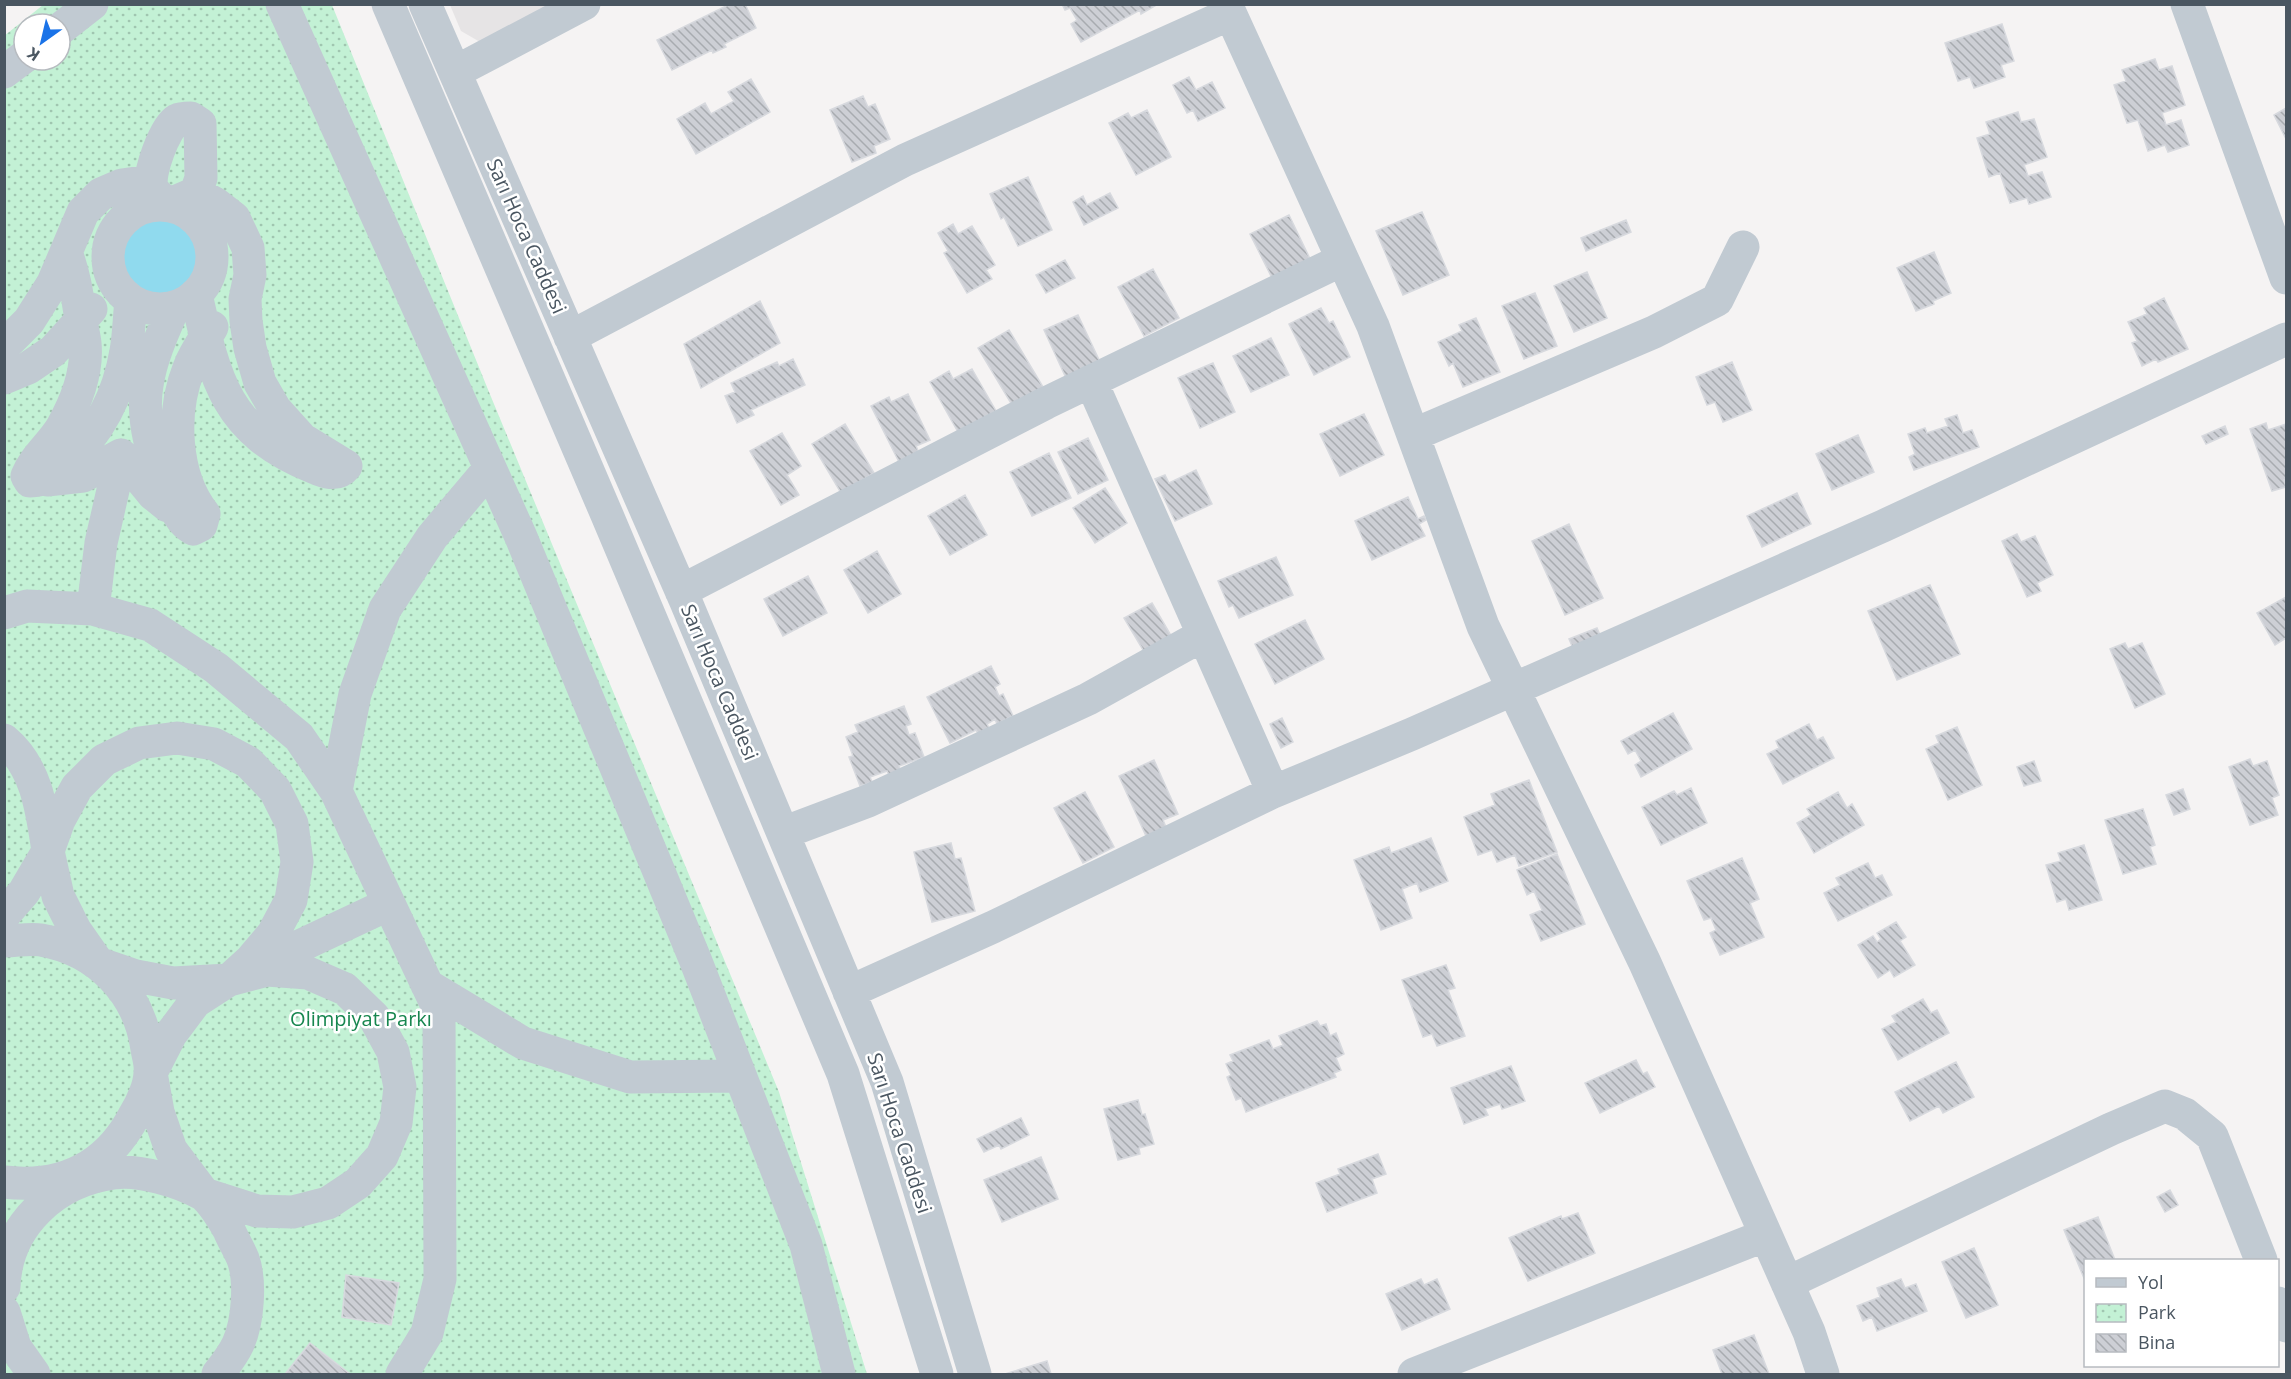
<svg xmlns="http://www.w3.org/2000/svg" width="2291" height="1379" font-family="'Open Sans',sans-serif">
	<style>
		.education { fill: #e6e4e5 }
		.park { fill: url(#park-dots); fill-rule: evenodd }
		.water { fill: #90daee }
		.building { fill: url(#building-back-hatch); stroke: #d7d9de; stroke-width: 1.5 }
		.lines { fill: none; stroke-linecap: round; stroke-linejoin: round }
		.minor { stroke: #c1cad2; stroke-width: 33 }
		.labels { text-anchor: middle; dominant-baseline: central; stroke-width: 5; stroke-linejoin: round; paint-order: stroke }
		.street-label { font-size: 20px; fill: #4a5661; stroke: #fff }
		.park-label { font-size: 20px; fill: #17864f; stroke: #fff }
	</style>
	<defs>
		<pattern id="park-dots" width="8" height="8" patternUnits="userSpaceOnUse" patternTransform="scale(1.5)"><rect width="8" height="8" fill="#c3f1d5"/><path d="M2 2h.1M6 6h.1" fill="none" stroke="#a0c6b0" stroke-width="1.8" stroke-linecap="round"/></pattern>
		<pattern id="building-back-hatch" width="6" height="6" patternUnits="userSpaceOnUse" patternTransform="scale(1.5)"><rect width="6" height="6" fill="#cdcfd5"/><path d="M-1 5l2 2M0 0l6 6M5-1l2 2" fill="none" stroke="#a8abb0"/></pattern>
	</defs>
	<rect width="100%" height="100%" fill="#f5f3f3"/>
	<path class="education" d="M450,5h117l-80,41 -26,-15z"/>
	<path class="park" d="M43,5h289l157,387 290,700 88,282h-862l-1,-1338zM24,24h36v36h-36z"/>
	<path class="water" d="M121 254a40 40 0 1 1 80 0a40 40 0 1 1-80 0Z"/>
	<path class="building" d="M730,4h15l11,24 -32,16 2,3 -13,6 -1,-3 -40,20 -15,-30z
		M1062,4h96l-17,10 -1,-4 -59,32 -10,-18 6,-4 -7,-12 -5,2z
		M2002,24l12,37 -13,4 4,12 -31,11 -4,-11 -12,4 -13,-38z
		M2155,59l4,11 13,-4 13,39 -23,8 4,12 15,-5 8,25 -21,7 -3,-7 -17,6 -10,-31 -11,3 -13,-38 12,-4 -4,-11z
		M1189,77l7,13 16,-8 13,26 -27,13 -5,-11 -6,3 -14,-28z
		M751,79l19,33 -74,42 -19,-35 28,-16 6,11 23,-13 -6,-9z
		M863,96l5,11 7,-3 15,35 -16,7 2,7 -24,9 -22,-52z
		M2286,108v31l-12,-24z
		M1147,110l24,47 -35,18 -27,-52 19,-10 3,5z
		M2018,112l3,10 13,-3 13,38 -23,8 4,11 14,-4 9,25 -22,7 -2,-6 -17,5 -10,-30 -11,4 -12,-39 13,-4 -4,-12z
		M1028,177l24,53 -34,16 -14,-29 -3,2 -11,-25z
		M1110,193l8,15 -34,17 -11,-23 10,-6 4,9z
		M1422,212l27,63 -46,20 -27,-64z
		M1289,215l23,48 -38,19 -24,-48z
		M1626,220l5,12 -45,19 -5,-13z
		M953,224l5,10 14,-8 23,39 -9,5 6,9 -25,14 -23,-40 4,-2 -10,-18z
		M1934,252l17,41 -18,8 1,3 -18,7 -19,-43z
		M1065,260l10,18 -29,15 -10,-18z
		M1153,269l26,49 -35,18 -26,-49z
		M1587,272l20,46 -33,14 -20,-46z
		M1535,293l22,53 -33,13 -22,-53z
		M2164,298l24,51 -30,13 -2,-3 -14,7 -10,-23 5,-2 -9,-19 19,-8 -3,-6z
		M760,301l20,42 -79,45 -17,-44z
		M1321,308l8,15 4,-2 17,36 -36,18 -25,-51z
		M1078,315l22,47 -34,16 -22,-48z
		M1476,318l24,54 -37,15 -10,-24 -4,3 -11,-24 24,-11 -3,-6z
		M1009,330l37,62 -31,18 -37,-62z
		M1271,338l18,37 -38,17 -18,-36z
		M793,359l12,26 -54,25 3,5 -17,8 -12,-27 10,-4 -4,-9 46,-21 2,4z
		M1732,362l20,48 -29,12 -8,-20 -8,3 -11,-28z
		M1213,363l22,49 -35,16 -22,-50z
		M972,369l24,42 -38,21 -28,-50 19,-11 4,8z
		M908,394l22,46 -14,6 3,7 -20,9 -28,-56 18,-9 2,5z
		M1364,414l20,41 -44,21 -20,-42z
		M1957,415l6,18 9,-3 7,17 -65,23 -5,-13 6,-3 -7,-20 17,-6 2,5 21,-7 -3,-7z
		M2266,423l2,7 18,-6v56h-2l2,7 -14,4 -22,-62z
		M845,424l29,49 -33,20 -29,-49z
		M2225,426l3,8 -22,10 -4,-8z
		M782,433l19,33 -14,9 12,20 -18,10 -31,-54z
		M1858,435l16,37 -42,18 -16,-36z
		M1088,438l20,42 -30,14 -20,-42z
		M1049,453l22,45 -39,18 -22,-44z
		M1196,470l16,34 -37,17 -20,-42 10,-4 4,8z
		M1105,488l22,35 -32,20 -22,-35z
		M1797,493l14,31 -49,23 -15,-31z
		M965,495l22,40 -37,20 -22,-39z
		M1408,497l10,22 6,-3 2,4 -7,4 6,12 -53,24 -17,-39z
		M1569,524l34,74 -38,17 -33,-74z
		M2017,534l4,8 14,-6 18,39 -16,8 4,8 -14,6 -25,-56z
		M877,551l24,43 -33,19 -24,-43z
		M1276,557l17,38 -54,23 -6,-13 -4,2 -11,-26z
		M808,576l19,37 -44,23 -19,-37z
		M1930,585l30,69 -63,26 -29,-69z
		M2286,597v41l-11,7 -18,-32z
		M1152,603l21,36 -27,16 -22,-37z
		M1305,620l19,39 -49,25 -20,-40z
		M1597,628l7,16 -28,11 -7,-16z
		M2125,643l3,6 14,-6 23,51 -30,14 -25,-59z
		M991,666l9,18 -5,3 4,9 4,-2 10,22 -16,8 -2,-5 -8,5 3,6 -11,5 -3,-5 -26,13 -23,-46z
		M904,706l7,18 -5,2 3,9 6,-2 9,24 -25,9 2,7 -11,4 -3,-6 -17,6 2,5 -12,4 -11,-29 4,-1 -7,-19 12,-5 -3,-7z
		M1673,713l19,36 -51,28 -6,-12 6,-4 -6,-11 -7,4 -7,-13z
		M1282,718l11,24 -12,6 -11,-24z
		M1809,724l8,16 6,-3 11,21 -51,26 -16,-30 12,-6 -3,-7z
		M1957,727l25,58 -34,15 -22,-51 13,-6 -3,-7z
		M2250,759l3,7 14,-5 12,34 -7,3 6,17 -28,10 -21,-58z
		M1154,760l24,54 -15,6 3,7 -20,9 -27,-60z
		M2034,761l7,20 -17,5 -7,-19z
		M1529,780l28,72 -38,14 -4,-11 -18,7 -5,-12 -14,5 -14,-38 31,-12 -4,-11z
		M1691,788l16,35 -46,22 -19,-38 32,-16 3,4z
		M2183,789l7,20 -16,6 -8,-20z
		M1085,792l29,55 -31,16 -29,-55z
		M1838,792l9,16 5,-4 12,21 -50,28 -17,-30 14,-8 -4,-6z
		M2143,809l12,36 -5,2 6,17 -33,10 -18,-54z
		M1431,838l17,43 -28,11 -3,-9 -15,6 10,29 -31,12 -27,-70 35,-13 2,6z
		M951,843l4,16 6,-1 14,53 -43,11 -18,-70z
		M2084,845l18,55 -33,10 -3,-11 -9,3 -11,-37 15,-4 -3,-8z
		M1557,854l28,70 -44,17 -11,-26 12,-5 -8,-19 -7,4 -10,-25z
		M1742,858l17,41 -9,4 14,34 -44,18 -10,-22 6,-3 -5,-12 -7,2 -17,-39z
		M1868,863l7,15 7,-3 10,20 -54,26 -14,-28 16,-8 -4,-7z
		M1896,922l10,15 -6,4 15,24 -21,12 -4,-7 -12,8 -20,-33 15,-9 4,6 4,-3 -4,-6z
		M1446,965l9,23 -7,2 17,46 -28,10 -5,-12 -9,3 -21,-57z
		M1923,999l8,14 6,-3 12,23 -51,27 -16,-31 14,-7 -4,-6z
		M1317,1021l3,5 6,-2 4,12 6,-3 8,21 -8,4 5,12 -7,3 2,4 -90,35 -5,-14 -5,2 -9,-23 4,-2 -5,-11 7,-3 -3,-6 39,-15 4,9 10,-4 -4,-9z
		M1636,1060l7,14 4,-2 8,15 -55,26 -15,-30z
		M1956,1062l18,35 -31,16 -4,-7 -29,15 -15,-29z
		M1511,1066l14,35 -23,8 -2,-5 -15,5 3,6 -24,9 -13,-36z
		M1138,1100l4,15 3,-1 9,30 -15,4 1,6 -22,6 -14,-51z
		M1021,1118l8,17 -28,14 -2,-4 -15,7 -7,-13z
		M1378,1154l8,20 -14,5 5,14 -50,19 -11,-29 24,-9 -2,-5z
		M1041,1157l17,42 -56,23 -18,-42z
		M2170,1190l8,15 -13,7 -8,-15z
		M1578,1213l17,40 -67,28 -19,-43 52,-22 1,3z
		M2098,1217l17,43h-29v23l-22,-53z
		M1974,1248l24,57 -32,13 -24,-56z
		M346,1275l53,8 -8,42 -49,-8z
		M1421,1279l3,6 13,-6 13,30 -48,21 -16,-36z
		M1901,1279l4,9 11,-4 11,27 -50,20 -5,-14 -9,4 -6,-15 23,-9 -3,-9z
		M1754,1335l15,39h-47l-9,-24z
		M310,1343l40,31h-65z
		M1047,1361l4,13h-46z"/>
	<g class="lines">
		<path class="minor" d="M282,4l239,533 174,422 111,286 33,129
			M388,4l219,511 236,559 94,300
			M425,4l261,598 201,480 88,292
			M1226,4l147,322 110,300 162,337 164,369 14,42
			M2187,4l99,274
			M60,29l32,-25
			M4,72l20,-15
			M455,72l129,-68
			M191,118l9,6 1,54 -5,15 -28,12c-5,-5 -13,-11 -16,-17 -5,-13 13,-61 25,-68 4,-2 10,-2 14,-2z
			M108 257a52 52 0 1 1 104 0a52 52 0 1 1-104 0Z
			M66,252c9,25 11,42 15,68 1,8 3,15 4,23 3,29 -9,59 -23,84 -11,18 -28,31 -35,49l3,5c14,0 24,-8 35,-18 34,-28 54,-69 61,-112 3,-16 3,-34 5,-50
			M196,294c19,86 29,137 117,173 11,5 24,10 33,-1l-44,-27 -27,-30 -15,-26 -10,-35 -4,-27 -1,-22 5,-24 -2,-27 -14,-30 -18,-14 -20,-11
			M174,307c-11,25 -23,51 -27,78 -6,35 6,76 21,107 6,14 11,29 25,37l8,-4 3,-11c-30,-38 -33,-101 -15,-146 5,-14 15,-28 23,-41
			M570,337l335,-177 325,-146
			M4,343l6,-3 19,-19 24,-38 30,-71 18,-18 21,-9 28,-4
			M4,378l24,-10 25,-17 38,-42
			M1413,435l241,-103 63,-32 26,-53
			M47,480l36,-4 38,-21 32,39 15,12
			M681,591l365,-188 296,-143
			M93,609l8,-66 20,-88
			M4,613l23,-7 66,3 57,16 66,43 83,69 37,54 103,219 1,269 -13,54 -25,41
			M177,738l37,6 34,18 27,28 17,34 5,38 -6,38 -18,34 -22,26 -22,20 -56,3 -37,-7 -38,-13 -23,-33 -17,-34 -10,-45 11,-31 18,-33 27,-27 35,-17z
			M4,740c33,27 38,71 44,111l-24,41 -20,23
			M336,791l19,-97 30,-85 47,-72 58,-69
			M1273,792l139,-58 471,-208 403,-187
			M783,833l85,-32 220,-102 115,-64
			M4,941c12,0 26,-3 37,-1 57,10 98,52 106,109 1,7 4,15 3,23 0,13 -8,31 -15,42 -27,53 -72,75 -131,68
			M255,967l134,-63
			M267,970l41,3 37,16 29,28 19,35 7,35 -4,36 -14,33 -24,27 -30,20 -35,9 -36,-1 -53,-17 -33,-44 -13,-38 -7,-39 20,-39 24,-32 34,-22z
			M427,985l96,58 107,34 110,-1
			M849,992l144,-65 280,-135 -182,-411
			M1787,1283l324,-154 54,-23 20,8 27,22 49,124
			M4,1287c2,-62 51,-106 110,-114 25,-4 67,9 88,21 8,4 22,27 27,36 4,10 10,19 14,29 8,22 5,63 -5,85 -5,11 -13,21 -20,30
			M2278,1303l8,23
			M4,1312l11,35 19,27
			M1414,1374l352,-139"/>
	</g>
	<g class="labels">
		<g class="street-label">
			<text transform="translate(527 236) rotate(66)">Sarı Hoca Caddesi</text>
			<text transform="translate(720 682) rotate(67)">Sarı Hoca Caddesi</text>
			<text transform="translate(900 1133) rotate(72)">Sarı Hoca Caddesi</text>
		</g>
		<g class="park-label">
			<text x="361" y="1018">Olimpiyat Parkı</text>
		</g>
	</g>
	<rect width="2291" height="1379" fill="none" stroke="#4a5661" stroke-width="12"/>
	<rect x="2084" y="1259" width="195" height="108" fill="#ffffff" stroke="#b7bbc0" stroke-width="1.5"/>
	<rect x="2096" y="1278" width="30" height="9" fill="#c1cad2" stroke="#b7bbc0" stroke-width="1.5"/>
	<text x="2138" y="1289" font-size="18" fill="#4a5661">Yol</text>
	<rect x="2096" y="1304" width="30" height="18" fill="url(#park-dots)" stroke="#b7bbc0" stroke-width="1.5"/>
	<text x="2138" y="1319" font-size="18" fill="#4a5661">Park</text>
	<rect x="2096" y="1334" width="30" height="18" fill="url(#building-back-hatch)" stroke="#b7bbc0" stroke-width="1.5"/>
	<text x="2138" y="1349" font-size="18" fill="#4a5661">Bina</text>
	<g transform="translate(42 42) rotate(214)"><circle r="28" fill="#ffffff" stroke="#b7bbc0" stroke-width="1.5"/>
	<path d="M0-4.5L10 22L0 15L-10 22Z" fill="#1a73e8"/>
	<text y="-9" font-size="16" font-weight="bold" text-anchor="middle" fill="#4a5661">K</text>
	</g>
</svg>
